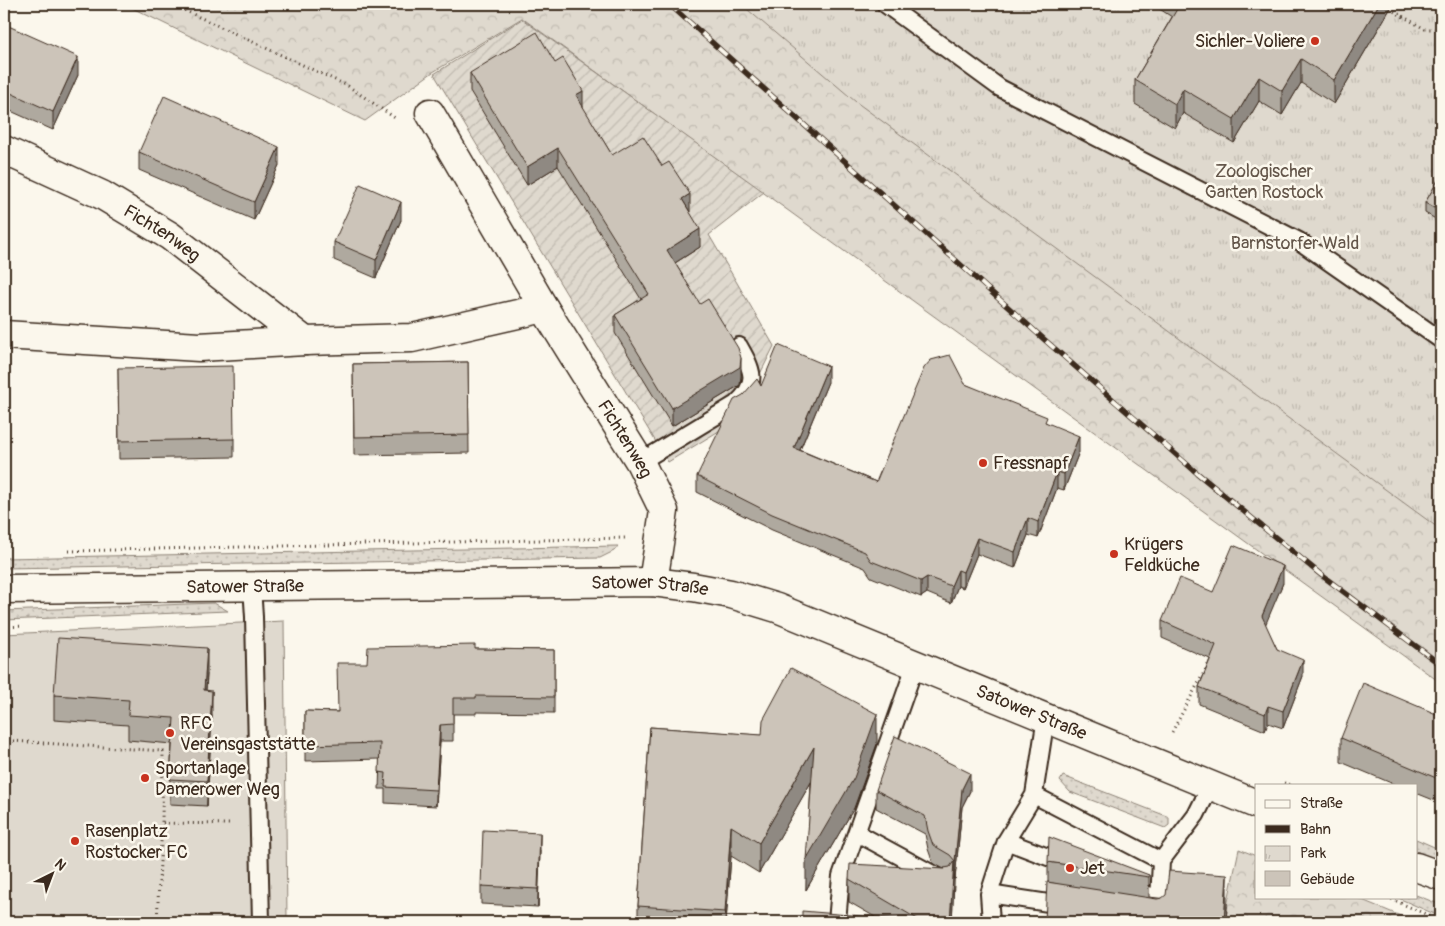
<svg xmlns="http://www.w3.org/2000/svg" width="1445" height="926" font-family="Pangolin,sans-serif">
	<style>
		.grass { fill: url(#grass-dots); stroke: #8d8276 }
		.forest { fill: url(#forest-crowns); stroke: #8d8276 }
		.park { fill: url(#park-tufts); stroke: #8d8276 }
		.garden { fill: url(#garden-furrows); stroke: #8d8276 }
		.pitch { fill: #dfd9ce; stroke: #8d8276 }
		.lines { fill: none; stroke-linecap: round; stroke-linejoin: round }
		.service-casing { stroke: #3b2a1e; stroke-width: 20 }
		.minor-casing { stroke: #3b2a1e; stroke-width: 31 }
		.secondary-casing { stroke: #3b2a1e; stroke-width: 31 }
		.path { stroke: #3b2a1e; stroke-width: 3; stroke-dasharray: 1 4; stroke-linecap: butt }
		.service { stroke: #fbf7ec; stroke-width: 16 }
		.minor { stroke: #fbf7ec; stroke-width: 28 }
		.secondary { stroke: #fbf7ec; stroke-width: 28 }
		.rail-casing { stroke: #3b2a1e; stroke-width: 5.5 }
		.rail { stroke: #fbf7ec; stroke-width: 4; stroke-dasharray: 11; stroke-linecap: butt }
		.wall { fill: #afa99f; stroke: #3b2a1e }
		.shaded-wall { fill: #8f8982; stroke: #3b2a1e }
		.building { fill: #ccc4b9; stroke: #3b2a1e }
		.poi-dot { fill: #c8321e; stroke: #fbf7ec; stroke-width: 2 }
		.labels { text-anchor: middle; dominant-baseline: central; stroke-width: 5; stroke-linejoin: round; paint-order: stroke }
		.poi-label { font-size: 18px; fill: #3b2a1e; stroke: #fbf7ec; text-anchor: start }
		.park-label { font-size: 18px; fill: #64564a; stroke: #fbf7ec }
		.street-label { font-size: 18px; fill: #3b2a1e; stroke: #fbf7ec }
	</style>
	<defs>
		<pattern id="grass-dots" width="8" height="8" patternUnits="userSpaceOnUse" patternTransform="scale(1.25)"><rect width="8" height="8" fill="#dfd9ce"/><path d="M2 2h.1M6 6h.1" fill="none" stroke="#c0bab0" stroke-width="1.8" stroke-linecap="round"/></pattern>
		<pattern id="forest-crowns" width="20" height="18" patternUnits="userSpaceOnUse" patternTransform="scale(1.25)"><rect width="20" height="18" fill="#dfd9ce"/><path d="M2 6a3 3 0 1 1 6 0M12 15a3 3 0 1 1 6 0" fill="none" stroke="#c0bab0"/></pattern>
		<pattern id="park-tufts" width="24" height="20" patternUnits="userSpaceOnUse" patternTransform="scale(1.25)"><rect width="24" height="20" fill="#dfd9ce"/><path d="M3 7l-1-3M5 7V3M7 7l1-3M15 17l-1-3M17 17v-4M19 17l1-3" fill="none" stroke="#c0bab0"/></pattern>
		<pattern id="garden-furrows" width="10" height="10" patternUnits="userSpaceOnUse" patternTransform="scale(1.25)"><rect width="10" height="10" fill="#dfd9ce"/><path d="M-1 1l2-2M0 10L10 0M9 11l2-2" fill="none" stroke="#c0bab0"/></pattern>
	</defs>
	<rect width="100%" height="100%" fill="#fbf7ec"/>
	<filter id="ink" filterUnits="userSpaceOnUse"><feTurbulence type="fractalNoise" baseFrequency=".02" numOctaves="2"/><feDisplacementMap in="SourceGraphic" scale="10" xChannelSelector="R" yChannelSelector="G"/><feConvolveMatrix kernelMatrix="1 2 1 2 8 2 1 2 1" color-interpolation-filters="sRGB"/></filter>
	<g filter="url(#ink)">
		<path class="grass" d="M618,546l-4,5 -14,7 -596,10v-10z
			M214,603l14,8 -224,9v-9z
			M1063,776l106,41v8l-4,3 -95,-36 -10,-11z
			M1416,839l25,11v11l-25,-10z
			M1416,895l25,10v12l-45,-20h20z"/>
		<path class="forest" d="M124,4h1317v679l-919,-665 -89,54 -68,49z
			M1239,849l17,7v41h99l60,25h-189l1,-16z"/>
		<path class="park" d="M741,4h700v526l-585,-428z"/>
		<path class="garden" d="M522,19l242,173 -55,43 65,111 -37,74 -69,42 -234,-388z"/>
		<path class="pitch" d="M284,621l3,301h-283v-288z"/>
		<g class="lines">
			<g class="service-casing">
				<path id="service" d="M885,4l115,84 299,153 142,99
					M640,462l96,-58c24,-21 16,-35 3,-58
					M252,586l2,31 7,305
					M1034,795l127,66
					M857,833l83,45
					M1006,841l63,24
					M1129,888l30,11
					M989,894l79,12
					M837,922l4,-46 75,-213
					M991,922l-2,-28 17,-53 28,-46 12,-78
					M1158,922l3,-61 35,-46 15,-30"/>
			</g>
			<g class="minor-casing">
				<g id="minor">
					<path id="s1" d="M430,113l114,195 96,154 24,49 -11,71"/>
					<path id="s2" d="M4,150l98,45 68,41 135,105"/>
					<path d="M4,335l195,12 106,-6 107,-3 132,-30"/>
				</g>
			</g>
			<g class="secondary-casing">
				<g id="secondary">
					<path id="s3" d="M4,589l649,-7 40,5 38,7 46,14 479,196"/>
					<path d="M1416,867l25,9"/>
				</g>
			</g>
			<path class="path" d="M171,4l177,82 47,32
				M1381,4l44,25h16
				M69,551l556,-13
				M4,627l19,-1
				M1172,732l36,-67
				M13,741l150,10 -1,72
				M1284,783l8,2
				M1387,897l54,24
				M157,922l5,-99 69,1"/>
			<use href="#service" class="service"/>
			<use href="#minor" class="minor"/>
			<use href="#secondary" class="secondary"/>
			<g class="rail-casing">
				<path id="rail" d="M669,4l377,337 151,132 123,101 121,91"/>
			</g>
			<use href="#rail" class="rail"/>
		</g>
		<path class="wall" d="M1152,4h241l-59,100 -33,-21 -19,32 -23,-14 -25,42 -51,-30 -8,15 -40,-24v-24l37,-63z
			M4,24l74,51 -25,55 -49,-22z
			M470,73l113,35 29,47 78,57 10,35 -25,16 66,113 -1,9 -68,41 -57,-93v-18l26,-16 -83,-133 -31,19 -57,-94z
			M139,152l140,13 -25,55 -115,-50z
			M1441,175v47l-16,-9v-10z
			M401,220l-25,58 -42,-18v-18z
			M468,362l1,91 -115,2 -1,-91z
			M118,368l116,71v18l-115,2z
			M828,382l-28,68 76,32 89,-98 82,39 32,29 -15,38 -7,-2 -19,50 -10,-3 -13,33 -38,-14 -14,34 -5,-2 -7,17 -24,-10 -6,4 -50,-20 -6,-9 -93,-38 -75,-38v-16l64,-90z
			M1283,583l-18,41 12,25 26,27 -20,52 -15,-5 -3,8 -66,-27v-17l11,-28 -48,-21v-17l51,-29z
			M475,649l79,1v63l-78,-1v2h-23v27h-13l-4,65 -51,-3v-14h-6l1,-30 -75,2v-50l33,1 29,-49z
			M207,674l-1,16 6,26 -5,90 -37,-2v-25l2,-35 -44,-4v-15l-74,-5v-25z
			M1441,716v87l-25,-10v-8h-20l-55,-23v-24z
			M650,727l227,17 -23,64 -48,82 5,-108 -52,91 -28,-17 -5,66h-88v-16z
			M876,790l94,1 -8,16 -7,72h-1l-2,43h-150l73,-5 -26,-15v-23l95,-10 -11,-6 -5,-14 -3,-15 -49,-26z
			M540,851l-2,56 -57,-3v-18z
			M1048,862l101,13v22l78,9 -1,16 -178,-40z"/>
		<path class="shaded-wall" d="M1379,4h14l-59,100v-24z
			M78,57v18l-25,55v-18z
			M1301,59v24l-19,32v-24z
			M1259,77v24l-25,42v-24z
			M1183,89v24l-8,15v-24z
			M583,91v18l-7,-14z
			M279,147v18l-25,55v-18z
			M558,148v18l-31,19v-18z
			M690,194v18l-8,-13z
			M401,202v18l-25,58v-18z
			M700,229v18l-33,21v-18z
			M741,358v18l-1,9 -68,41v-18z
			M828,366v16l-34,82v-16z
			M1079,436v16l-15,38v-16z
			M1057,472v16l-19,50v-16z
			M1028,518v17l-13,33v-16z
			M977,538v16l-14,34v-16z
			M1283,566v17l-21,50v-17z
			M958,570v16l-7,17v-17z
			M927,577v16l-6,4v-16z
			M207,648v26l-3,42v-26z
			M1303,660v16l-20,52v-17z
			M212,691v25l-5,90v-25z
			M1268,706v17l-3,8v-17z
			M877,714v30l-23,64 -48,82v-30z
			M440,725v16l-4,65v-16z
			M814,747v30l-55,96v-30z
			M970,773v18l-8,16 -7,72v-18l7,-72z
			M731,826v30l-5,66h-1z
			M540,833v18l-2,56v-18z
			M954,861v23l-2,38h-2z
			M1227,875v31l-1,16h-2z"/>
		<path class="building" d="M1180,4h199l-45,76 -33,-21 -19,32 -23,-14 -25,42 -51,-30 -8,15 -40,-24z
			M4,24l74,33 -25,55 -49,-22z
			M537,32l18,31 8,-5 20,33 -7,4 36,60 31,-19 19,30 7,-4 21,32 -8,5 18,30 -33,21 33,54 8,-5 30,49 3,10 -1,9 -68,41 -57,-93 34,-21 -91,-146 -31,19 -57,-94z
			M164,96l115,51 -25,55 -115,-50z
			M1441,175v37l-16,-9z
			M360,184l41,18 -25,58 -42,-18z
			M778,345l50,21 -34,82 82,34 48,-114 7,-8 19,-5 15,29 82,33 -2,5 34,14 -15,38 -7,-2 -19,50 -10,-4 -13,34 -38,-14 -14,34 -5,-2 -7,16 -24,-9 -6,4 -50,-20 -6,-9 -93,-38 -75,-38 37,-76 9,-5 14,-16 4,7z
			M468,362l1,73 -115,2 -1,-73z
			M233,366l1,73 -115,2 -1,-73z
			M1233,545l50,21 -21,50 15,33 26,11 -20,51 -15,-5 -3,8 -66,-27 17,-42 -54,-24 18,-43 33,14z
			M58,638l149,10 -3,42 8,1 -5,90 -37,-2 4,-61 -46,-3 1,-15 -75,-5z
			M475,645v4l79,1v47l-78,-1v2h-23v26l-13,1 -4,65 -51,-3 1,-14 -7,-1 1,-29 -75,2v-34l33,1 -1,-49h30l1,-16z
			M791,668l86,46 -23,64 -48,82 8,-113 -55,96 -28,-17 -6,86 -87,-6 12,-179 112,8 1,-15z
			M1363,683l78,33v64l-100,-42z
			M895,736l75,37 -8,16 -7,72 -5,-6 -17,-10 -5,-14 -3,-15 -49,-26z
			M483,830l57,3 -2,56 -57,-3z
			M1049,837l100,38v2l-101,-15z
			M954,861l-4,61h-148v-11l119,10 -72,-42 1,-15 95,5 -1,-1 6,-1z
			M1169,871l58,4 -3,47h-179l2,-40 110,17 5,-1 4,-3z"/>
	</g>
	<g class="poi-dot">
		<circle cx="1315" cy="41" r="5"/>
		<circle cx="983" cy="463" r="5"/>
		<circle cx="1114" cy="554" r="5"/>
		<circle cx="170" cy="733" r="5"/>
		<circle cx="145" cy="778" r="5"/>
		<circle cx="75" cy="841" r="5"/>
		<circle cx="1070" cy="868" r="5"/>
	</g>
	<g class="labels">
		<g class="poi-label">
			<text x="1305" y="41" text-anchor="end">Sichler-Voliere</text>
			<text x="993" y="463">Fressnapf</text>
			<text x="1124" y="544">Krügers<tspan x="1124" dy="21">Feldküche</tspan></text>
			<text x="180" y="723">RFC<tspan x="180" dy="21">Vereinsgaststätte</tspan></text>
			<text x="155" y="768">Sportanlage<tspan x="155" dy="21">Damerower Weg</tspan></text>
			<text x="85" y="831">Rasenplatz<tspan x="85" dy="21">Rostocker FC</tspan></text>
			<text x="1080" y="868">Jet</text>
		</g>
		<g class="park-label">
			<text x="1264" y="171">Zoologischer<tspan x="1264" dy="21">Garten Rostock</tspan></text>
			<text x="1295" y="243">Barnstorfer Wald</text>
		</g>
		<g class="street-label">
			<text stroke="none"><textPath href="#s2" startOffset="179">Fichtenweg</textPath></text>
			<text stroke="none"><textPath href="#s1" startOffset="380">Fichtenweg</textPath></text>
			<text stroke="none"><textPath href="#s3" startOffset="241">Satower Straße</textPath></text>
			<text stroke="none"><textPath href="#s3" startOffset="646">Satower Straße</textPath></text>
			<text stroke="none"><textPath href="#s3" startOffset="1051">Satower Straße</textPath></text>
		</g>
	</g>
	<rect width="1445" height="926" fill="none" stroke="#fbf7ec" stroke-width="20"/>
	<rect x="10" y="10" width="1425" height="906" fill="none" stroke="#3b2a1e" stroke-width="2" filter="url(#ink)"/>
	<rect x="1255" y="784" width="162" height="115" fill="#fbf7ec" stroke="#aea59a"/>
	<rect x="1265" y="800" width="25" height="8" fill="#fbf7ec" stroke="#aea59a"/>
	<text x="1300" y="808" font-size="15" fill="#3b2a1e">Straße</text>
	<rect x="1265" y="825" width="25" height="8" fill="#3b2a1e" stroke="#aea59a"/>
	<text x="1300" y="834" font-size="15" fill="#3b2a1e">Bahn</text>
	<rect x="1265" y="846" width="25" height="15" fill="url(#park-tufts)" stroke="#aea59a"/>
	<text x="1300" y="858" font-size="15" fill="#3b2a1e">Park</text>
	<rect x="1265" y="871" width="25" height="15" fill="#ccc4b9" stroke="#aea59a"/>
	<text x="1300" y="884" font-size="15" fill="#3b2a1e">Gebäude</text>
	<g transform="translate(52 874) rotate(42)" stroke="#fbf7ec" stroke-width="4" paint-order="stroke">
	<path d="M0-4L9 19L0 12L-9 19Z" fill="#3b2a1e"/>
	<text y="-8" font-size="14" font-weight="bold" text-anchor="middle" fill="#3b2a1e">N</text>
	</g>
</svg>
